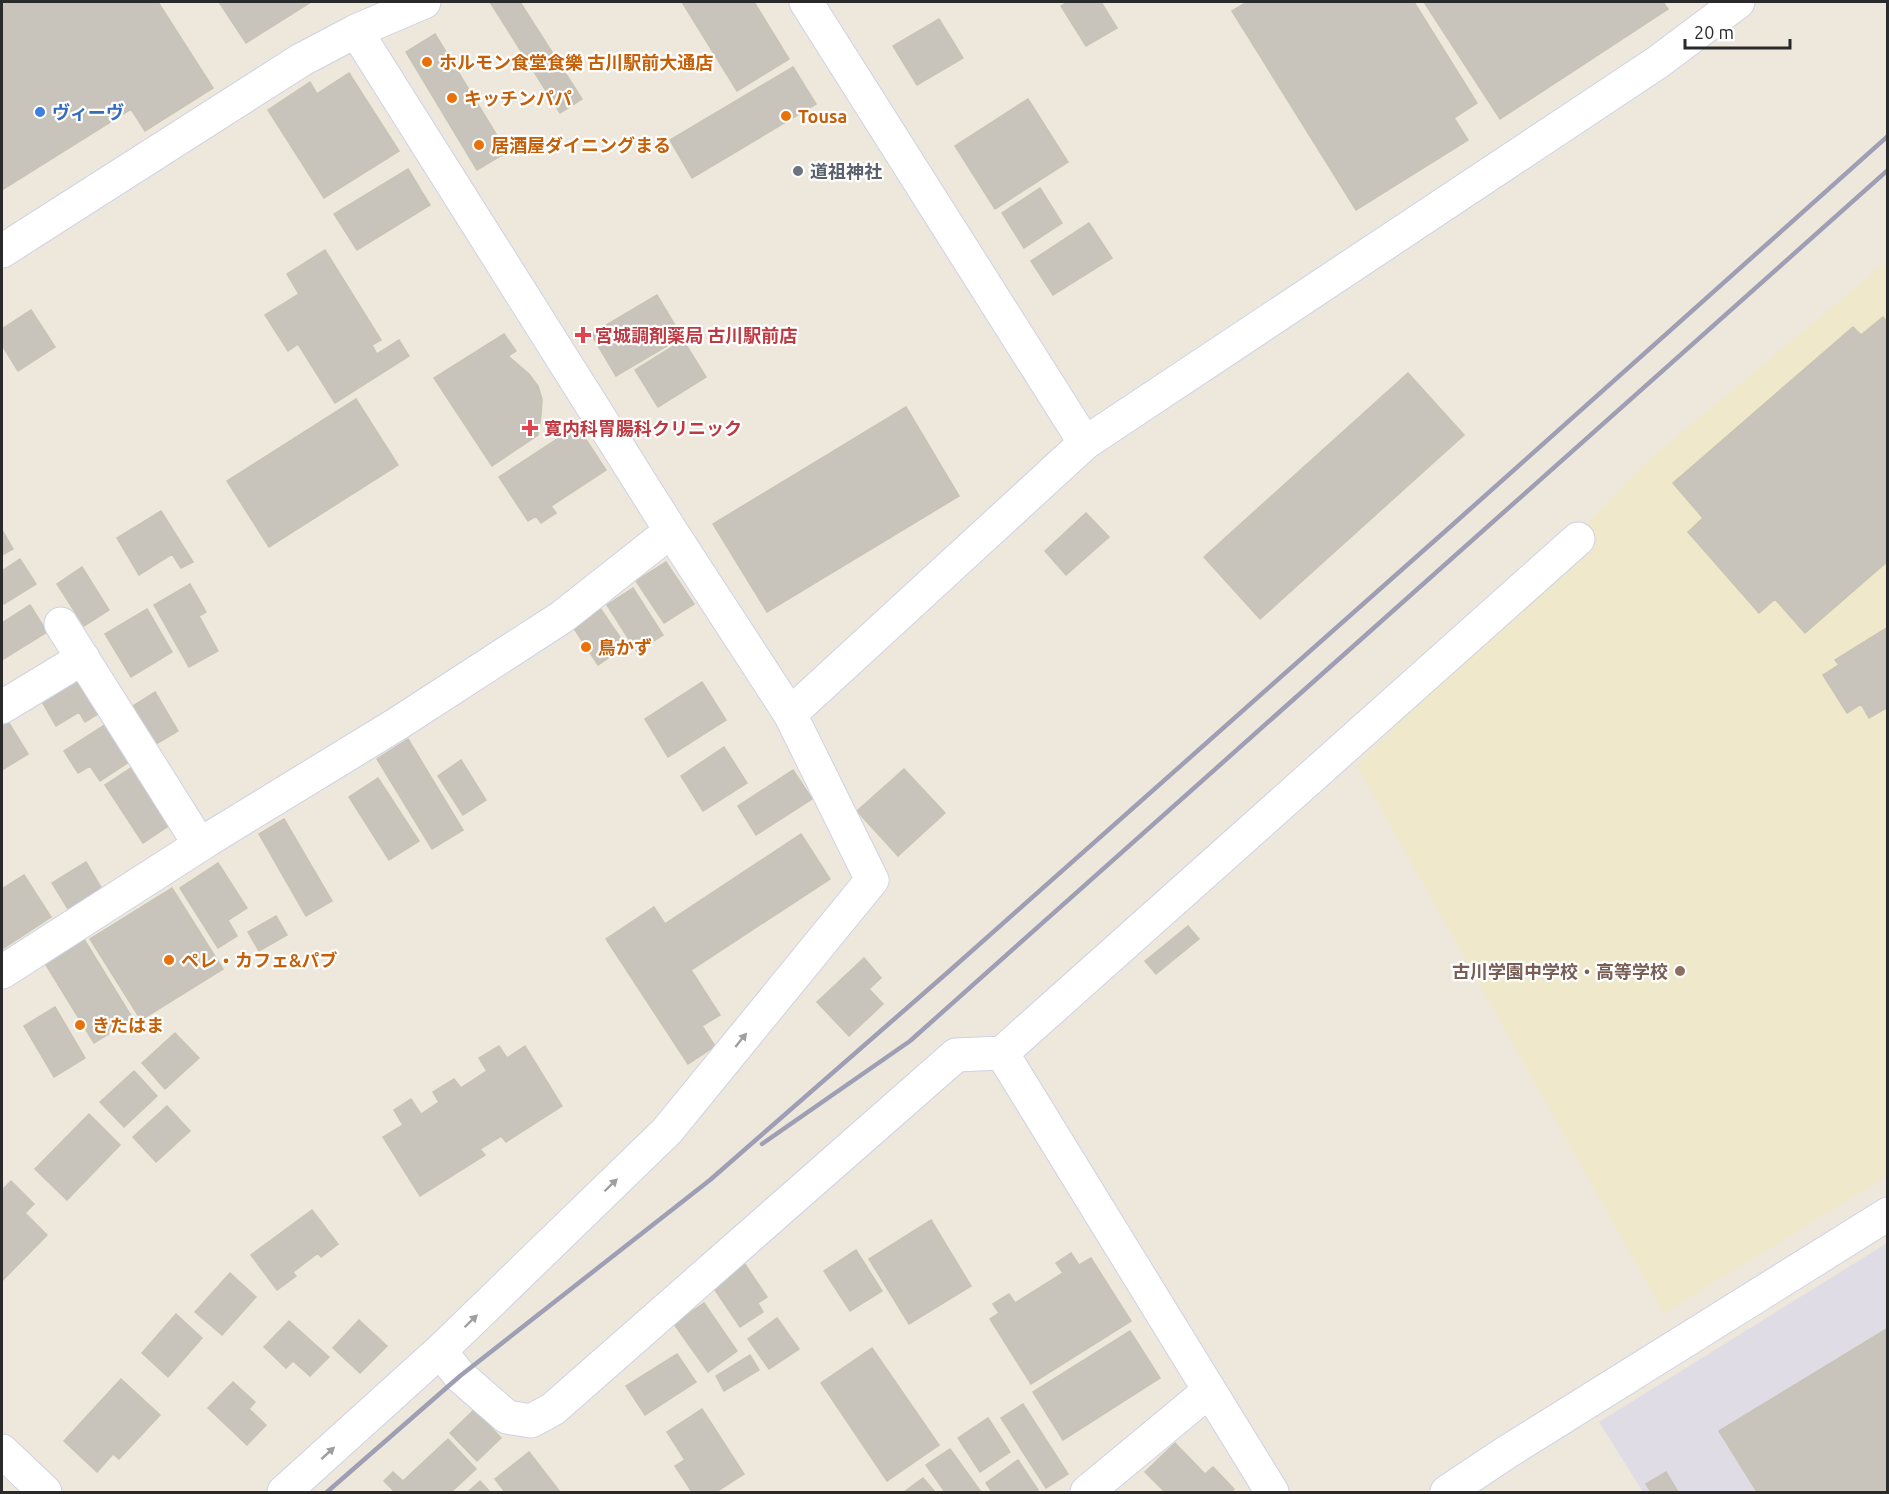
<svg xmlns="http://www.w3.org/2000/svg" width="1889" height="1494" font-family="Ubuntu,'Noto Sans JP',sans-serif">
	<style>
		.industrial { fill: #e0dce5 }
		.education { fill: #efe8ca }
		.building { fill: #c8c4bb; stroke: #c8c4b5; stroke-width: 1.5 }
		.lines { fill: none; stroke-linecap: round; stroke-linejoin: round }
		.minor-casing { stroke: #d0d1e4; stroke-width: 35 }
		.minor { stroke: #fff; stroke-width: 33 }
		.rail { stroke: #9e9eb5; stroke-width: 4.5 }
		.oneway { fill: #9f9f9f }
		.food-dot { fill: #e8710a; stroke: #fff; stroke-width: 2 }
		.shop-dot { fill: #3f7fe0; stroke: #fff; stroke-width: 2 }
		.worship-dot { fill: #6b7280; stroke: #fff; stroke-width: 2 }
		.health-dot { fill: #e0444e; stroke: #fff; stroke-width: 2 }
		.education-dot { fill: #8d6e63; stroke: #fff; stroke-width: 2 }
		.labels { text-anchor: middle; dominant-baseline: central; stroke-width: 4.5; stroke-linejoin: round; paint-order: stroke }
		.food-label { font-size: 18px; font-weight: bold; fill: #c56008; stroke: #fff; text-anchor: start }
		.shop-label { font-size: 18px; font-weight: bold; fill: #366cbe; stroke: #fff; text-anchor: start }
		.worship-label { font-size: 18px; font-weight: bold; fill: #5b616d; stroke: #fff; text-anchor: start }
		.health-label { font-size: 18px; font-weight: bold; fill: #be3a42; stroke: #fff; text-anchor: start }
		.education-label { font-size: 18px; font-weight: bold; fill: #785e54; stroke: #fff; text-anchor: end }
	</style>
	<rect width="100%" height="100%" fill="#ede8db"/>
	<path class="industrial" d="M1887,1243v249h-244l-44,-70z"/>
	<path class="education" d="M1887,261v915l-223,137 -307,-547 288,-303z"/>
	<path class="building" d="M2,2h156l55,86 -68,43 -14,-22 -129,81z
		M219,2h92l-65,41z
		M490,2h30l62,97 -22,14z
		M682,2h72l35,57 -52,32z
		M1068,2h33l16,26 -31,18 -25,-40z
		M1247,2h167l63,101 -23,15 14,22 -112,70 -124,-199z
		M1424,2h239l5,7 -168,110z
		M939,19l24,39 -46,27 -24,-39z
		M435,34l72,118 -30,18 -71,-118z
		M793,67l23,37 -124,74 -22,-38z
		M349,73l50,78 -75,47 -56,-88 42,-28 7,12z
		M1028,99l40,63 -73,47 -40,-63z
		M408,169l22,36 -73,45 -23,-36z
		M1040,188l22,35 -38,25 -22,-35z
		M1089,223l23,35 -59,37 -22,-34z
		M325,250l56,90 -9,5 5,9 22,-14 10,16 -74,47 -37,-59 -10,7 -23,-36 34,-21 -12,-20z
		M657,295l25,42 -66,39 -25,-42z
		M31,310l24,37 -37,24 -16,-26v-16z
		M1883,317l5,6v238l-83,72 -30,-34 -16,14 -71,-81 15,-14 -30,-35 180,-156 8,8z
		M504,334l12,17 -8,5 21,18 9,12 4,13 -1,16 -3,20 -46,31 -58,-88z
		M683,340l23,37 -48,30 -23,-37z
		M1408,373l56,62 -204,184 -56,-62z
		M356,399l42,66 -129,82 -42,-66z
		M906,407l53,89 -192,116 -54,-88z
		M577,426l29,44 -55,36 5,7 -15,10 -5,-7 -8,5 -29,-44z
		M161,511l32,51 -12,6 -9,-14 -33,21 -22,-37z
		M1086,513l23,24 -43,38 -21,-24z
		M2,530l11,19 -11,6z
		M20,559l16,25 -32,20 -2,-3v-30z
		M666,562l28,42 -30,19 -28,-42z
		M82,567l27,43 -25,16 -27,-42z
		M190,584l16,28 -7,4 19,35 -29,16 -35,-62z
		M633,588l30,47 -26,17 -30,-47z
		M30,605l17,27 -45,28v-37z
		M600,608l26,38 -28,19 -25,-38z
		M147,609l25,43 -41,25 -26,-43z
		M1888,627v80l-19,11 -8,-14 -14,9 -24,-38 16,-10 -4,-5z
		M84,672l22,37 -21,13 -6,-10 -23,14 -16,-28z
		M702,682l24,38 -58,37 -23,-38z
		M155,692l23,39 -22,13 -23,-38z
		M4,715l24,39 -26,16v-54z
		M114,719l24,37 -38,25 -10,-15 -12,7 -14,-22z
		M408,739l55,91 -31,19 -55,-90z
		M724,747l23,36 -44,28 -22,-35z
		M461,760l25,40 -23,15 -25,-39z
		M140,762l33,61 -30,20 -38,-58z
		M904,769l41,44 -47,43 -41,-45z
		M793,770l19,29 -56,36 -18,-29z
		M378,778l41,63 -30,19 -40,-63z
		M284,819l48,82 -26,15 -47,-82z
		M801,834l29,45 -139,91 29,45 -18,11 13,20 -27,18 -82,-125 48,-32 11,17z
		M86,862l16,27 -34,20 -16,-26z
		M218,863l29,45 -19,12 9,16 -19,12 -38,-60z
		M24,875l27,42 -49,32v-60z
		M172,888l51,81 -82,51 -51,-81z
		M276,916l11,19 -28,16 -11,-19z
		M1188,926l11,13 -43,35 -11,-13z
		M82,936l51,83 -39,24 -51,-83z
		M864,958l17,20 -12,11 14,15 -34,32 -32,-34z
		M55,1007l30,51 -31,19 -30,-51z
		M175,1033l24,25 -34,31 -23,-26z
		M499,1046l8,12 18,-12 37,60 -56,36 -5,-6 -21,13 5,6 -65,41 -37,-59 20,-12 -9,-15 17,-11 10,15 18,-12 -6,-10 21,-13 7,9 26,-17 -8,-13z
		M134,1071l23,25 -33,31 -24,-25z
		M167,1106l23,25 -34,31 -23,-25z
		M89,1114l31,31 -53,55 -32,-31z
		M11,1181l23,23 -9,9 22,22 -45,46v-91z
		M312,1210l26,34 -17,13 -3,-4 -25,19 3,4 -19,14 -26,-35z
		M931,1220l40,66 -62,38 -40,-65z
		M856,1250l26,41 -32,20 -26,-40z
		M1071,1253l8,12 12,-7 40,63 -100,63 -41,-65 9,-6 -6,-9 16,-10 6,9 48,-30 -7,-10z
		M744,1263l23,34 -9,6 5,9 -23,15 -29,-43z
		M230,1273l26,24 -34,38 -27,-23z
		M704,1303l33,48 -29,21 -34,-48z
		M176,1314l26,24 -34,39 -26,-24z
		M777,1318l22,31 -30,20 -21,-30z
		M359,1320l28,26 -27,27 -27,-25z
		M289,1321l40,36 -19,19 -17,-15 -7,7 -22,-21z
		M1888,1328v164h-131l-38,-61z
		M1130,1331l30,47 -97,62 -30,-48z
		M872,1348l67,97 -52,36 -66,-98z
		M677,1354l19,28 -51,33 -19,-29z
		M750,1355l9,15 -35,21 -8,-15z
		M121,1379l39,36 -41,44 -6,-5 -16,18 -33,-31z
		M233,1382l22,20 -6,7 17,16 -19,20 -39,-37z
		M1023,1404l45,70 -22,14 -45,-70z
		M479,1405l12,13 -5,4 15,16 -24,23 -27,-28z
		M702,1409l42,65 -28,18h-24l-17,-26 10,-6 -18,-28z
		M988,1418l22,34 -30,20 -22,-34z
		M448,1439l28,30 -25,23h-56l-11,-11 9,-9 10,9z
		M1175,1443l30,31 8,-7 21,22 -3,3h-66l-20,-20z
		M950,1449l31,43h-36l-19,-27z
		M529,1452l31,40h-55l-10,-13z
		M1018,1460l20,30 -4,2h-42l-6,-9z
		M1666,1472l12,20h-27l-5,-8z
		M923,1478l12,14h-31z
		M480,1481l10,11h-22z"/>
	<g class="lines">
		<g class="minor-casing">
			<path id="minor" d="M806,2l279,441
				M356,31l315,500 119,183 295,-271 573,-381 80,-60
				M2,251l299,-191 55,-29 68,-29
				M61,624l139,221
				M2,707l81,-49
				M2,972l207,-133 188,-115 165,-107 109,-86
				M440,1351l20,25 47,41 24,4 22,-12 403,-354 46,-2
				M2,1451l43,41
				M284,1492l156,-141 227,-220 205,-251 -82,-166
				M1087,1492l122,-101
				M1272,1492l-270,-439 576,-514
				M1447,1492l60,-40 381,-238"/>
		</g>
		<use href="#minor" class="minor"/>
		<path class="rail" d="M762,1144l148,-103 978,-871
			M327,1492l133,-116 250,-196 237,-207 503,-446 438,-391"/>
	</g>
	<defs><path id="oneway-solid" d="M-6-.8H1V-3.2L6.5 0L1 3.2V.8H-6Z" transform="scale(1.5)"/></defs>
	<g class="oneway">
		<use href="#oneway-solid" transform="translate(741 1040) rotate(-51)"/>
		<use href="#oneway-solid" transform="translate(611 1185) rotate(-44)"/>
		<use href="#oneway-solid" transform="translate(471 1321) rotate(-44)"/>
		<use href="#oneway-solid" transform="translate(328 1453) rotate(-42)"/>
	</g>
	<g class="food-dot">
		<circle cx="427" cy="62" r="6"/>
		<circle cx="452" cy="98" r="6"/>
		<circle cx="786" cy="116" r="6"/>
		<circle cx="479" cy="145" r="6"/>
		<circle cx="586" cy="647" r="6"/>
		<circle cx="169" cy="960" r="6"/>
		<circle cx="80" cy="1025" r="6"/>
	</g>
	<circle class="shop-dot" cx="40" cy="112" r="6"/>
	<circle class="worship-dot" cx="798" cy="171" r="6"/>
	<g class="health-dot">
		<path d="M580 326h6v6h6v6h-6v6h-6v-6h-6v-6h6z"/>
		<path d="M527 419h6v6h6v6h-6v6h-6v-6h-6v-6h6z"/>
	</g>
	<circle class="education-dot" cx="1680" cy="971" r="6"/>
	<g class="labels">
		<g class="food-label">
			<text x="439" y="62">ホルモン食堂食樂 古川駅前大通店</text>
			<text x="464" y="98">キッチンパパ</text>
			<text x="798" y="116">Tousa</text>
			<text x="491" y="145">居酒屋ダイニングまる</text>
			<text x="598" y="647">鳥かず</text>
			<text x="181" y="960">ペレ・カフェ&amp;パブ</text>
			<text x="92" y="1025">きたはま</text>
		</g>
		<g class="shop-label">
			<text x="52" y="112">ヴィーヴ</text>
		</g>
		<g class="worship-label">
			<text x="810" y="171">道祖神社</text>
		</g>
		<g class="health-label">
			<text x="595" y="335">宮城調剤薬局 古川駅前店</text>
			<text x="544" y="428">寛内科胃腸科クリニック</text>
		</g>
		<g class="education-label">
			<text x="1668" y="971">古川学園中学校・高等学校</text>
		</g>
	</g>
	<rect width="1889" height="1494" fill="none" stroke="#2a2a2a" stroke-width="6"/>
	<path d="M1685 39v9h105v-9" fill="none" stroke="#2a2a2a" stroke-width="3"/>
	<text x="1694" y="39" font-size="18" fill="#2a2a2a" stroke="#ffffff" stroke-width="4.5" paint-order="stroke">20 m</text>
</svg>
